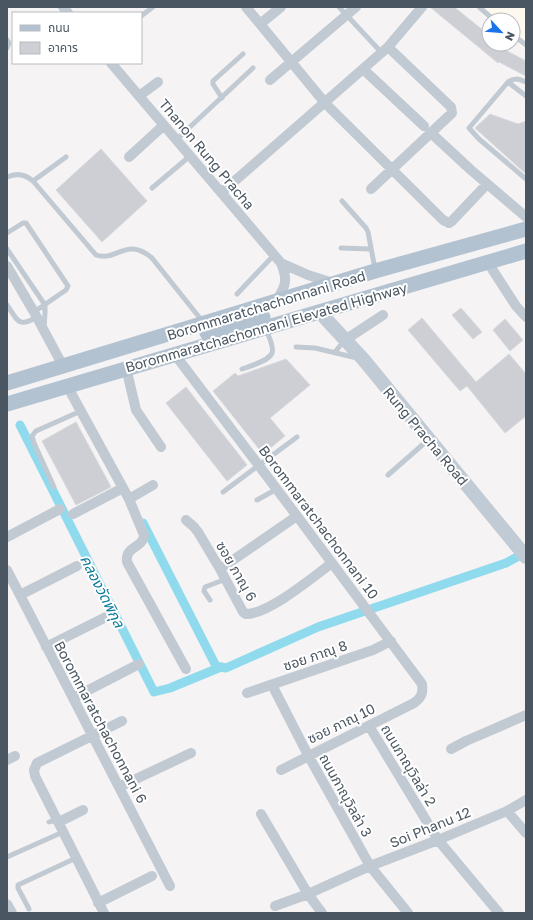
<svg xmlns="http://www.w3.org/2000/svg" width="533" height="920" font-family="'Golos Text','Noto Sans Thai',sans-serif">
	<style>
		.commercial { fill: #fdf9ef }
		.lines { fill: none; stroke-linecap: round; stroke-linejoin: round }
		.canal { stroke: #90daee; stroke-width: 9 }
		.building { fill: #cdcfd5; stroke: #d7d9de }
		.lane { stroke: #c1cad2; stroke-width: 5 }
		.street { stroke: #c1cad2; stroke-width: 10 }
		.secondary { stroke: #c1cbd6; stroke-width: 14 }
		.primary { stroke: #b3c2d1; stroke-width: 15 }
		.labels { text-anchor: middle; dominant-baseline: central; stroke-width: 4; stroke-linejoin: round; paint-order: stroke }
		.street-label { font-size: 14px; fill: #4a5661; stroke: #fff }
		.water-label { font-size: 15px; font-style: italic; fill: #0c7c9b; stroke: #fff }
	</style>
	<rect width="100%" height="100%" fill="#f5f3f3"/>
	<path class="commercial" d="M474,7h52v43l-13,-10v-20h-24z"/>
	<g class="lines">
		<path class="canal" d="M20,425l134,267 16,-4 51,-21
			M143,523l73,143 10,2 92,-41 188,-64 20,-11"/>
	</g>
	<path class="building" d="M430,7h24l35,28v9h10l10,8 17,9v15l-27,-14 -1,1z
		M490,114l28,10 8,-3v53l-51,-46z
		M101,149l46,52 -45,41 -46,-52z
		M461,308l21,24 -9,7 -21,-24z
		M422,318l54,64 33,-28 17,20v42l-21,17 -38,-47 -7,5 -52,-61z
		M505,319l18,21 -13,11 -17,-21z
		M286,359l24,26 -40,33 15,18 -22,18 -50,-63 22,-18 3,3z
		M186,387l61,78 -20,16 -61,-78z
		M76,422l35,65 -35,18 -34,-64z"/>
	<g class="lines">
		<path class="lane" d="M339,7l42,45
			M479,7l15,13
			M141,16l12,-9
			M513,35l13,10
			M7,40l2,3 -2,5
			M508,82l18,14
			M526,82c-7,-3 -11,-5 -18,0l-39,46 10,11 47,40
			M222,98l-9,-14v-3l30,-27
			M176,140l77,-72
			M7,177c9,-4 18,-3 26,4l63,74c21,7 30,-19 56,3l51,64
			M33,181l33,-24
			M152,188l38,-32
			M342,201l24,27 2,4 7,37
			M7,233l16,-10h3l42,63 -2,4 -32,22
			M341,248l29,1
			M7,249l38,56v8l-1,15
			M237,294l37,-39
			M7,305c11,16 11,23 30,12
			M296,347l19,1 42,10
			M335,352l9,-11
			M242,369c8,-3 27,-8 30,-16 2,-6 -2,-13 -4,-19
			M388,475l40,-35
			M54,487l-20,-44 -2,-7 4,-5 45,-20
			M223,492l74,-55
			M257,500l20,-11
			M210,600l-6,-9 1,-4 21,-8
			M49,822l3,-1 6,1
			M7,857l56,-25
			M29,909l-11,-21v-3l58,-27"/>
		<path class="street" d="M63,7l5,6
			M246,7l79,96 118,117 6,3 3,-2 35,-37
			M260,24l21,-17
			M111,63l170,200c7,17 5,23 -5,38
			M363,69l61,57
			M270,80l86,-73
			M139,96l19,-14
			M431,133l40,37 55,47
			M129,157l35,-32
			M371,189l81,-76 -1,-6 -63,-60
			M222,192l166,-145 34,-40
			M281,263l27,12 25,8
			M7,266l27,46 29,54
			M492,269l24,37 10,11
			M345,340l38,-25
			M179,360l118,156 125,168c1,9 0,13 -8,19l-133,67
			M128,376l8,34 25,37
			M71,393l58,106 15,36c-1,14 -19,10 -17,27l59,107
			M129,499l24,-14
			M73,514l50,-26
			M186,520l8,7 4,5 22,37 23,43 3,2c23,0 67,-37 86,-51
			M7,537l53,-28
			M220,569l77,-53
			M7,570l163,316
			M20,595l57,-29
			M46,647l66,-33
			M272,685l36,70 62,111 38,47
			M247,693l126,-43 18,-9
			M73,698l66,-34
			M369,726l69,114 61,73
			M451,749l15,-8 60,-26
			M7,760l8,-4
			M119,787l72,-34
			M507,811l19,22
			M261,814l47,80 14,19
			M59,822l24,-12
			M98,903l54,-27
			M7,904l5,9
			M275,906l33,-12 62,-28 68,-26 69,-29 19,-11
			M104,913l-69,-137 -1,-6 3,-7 85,-42"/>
		<path class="secondary" d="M325,318l38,41 163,198"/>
		<path class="primary" d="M207,333l56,-16
			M7,383l368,-112 151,-42
			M7,404l519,-153"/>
	</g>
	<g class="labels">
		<g class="street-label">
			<text transform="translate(207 154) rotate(50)">Thanon Rung Pracha</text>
			<text transform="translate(266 305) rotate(-17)">Borommaratchachonnani Road</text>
			<text transform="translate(266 327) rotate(-16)">Borommaratchachonnani Elevated Highway</text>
			<text transform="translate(426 436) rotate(50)">Rung Pracha Road</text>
			<text transform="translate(319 522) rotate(53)">Borommaratchachonnani 10</text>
			<text transform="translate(237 571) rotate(60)">ซอย ภาณุ 6</text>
			<text transform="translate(315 655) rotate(-19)">ซอย ภาณุ 8</text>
			<text transform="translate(101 722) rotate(62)">Borommaratchachonnani 6</text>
			<text transform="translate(341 723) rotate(-26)">ซอย ภาณุ 10</text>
			<text transform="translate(409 765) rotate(59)">ถนนภาณุวิลล่า 2</text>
			<text transform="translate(346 795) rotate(61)">ถนนภาณุวิลล่า 3</text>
			<text transform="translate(430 827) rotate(-22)">Soi Phanu 12</text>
		</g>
		<g class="water-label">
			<text transform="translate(103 591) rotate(63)">คลองวัดพิกุล</text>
		</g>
	</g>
	<rect width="533" height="920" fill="none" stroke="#4a5661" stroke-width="16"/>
	<rect x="12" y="12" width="130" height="52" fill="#ffffff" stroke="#b7bbc0"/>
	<rect x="20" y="25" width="20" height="6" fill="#b3c2d1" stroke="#b7bbc0"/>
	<text x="48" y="32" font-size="12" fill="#4a5661">ถนน</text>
	<rect x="20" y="42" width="20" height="12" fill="#cdcfd5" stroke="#b7bbc0"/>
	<text x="48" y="52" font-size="12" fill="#4a5661">อาคาร</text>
	<g transform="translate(501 32) rotate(116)"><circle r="19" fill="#ffffff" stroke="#b7bbc0"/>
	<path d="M0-3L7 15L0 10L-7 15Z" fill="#1a73e8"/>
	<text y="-6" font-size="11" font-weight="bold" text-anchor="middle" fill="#4a5661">N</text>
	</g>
</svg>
